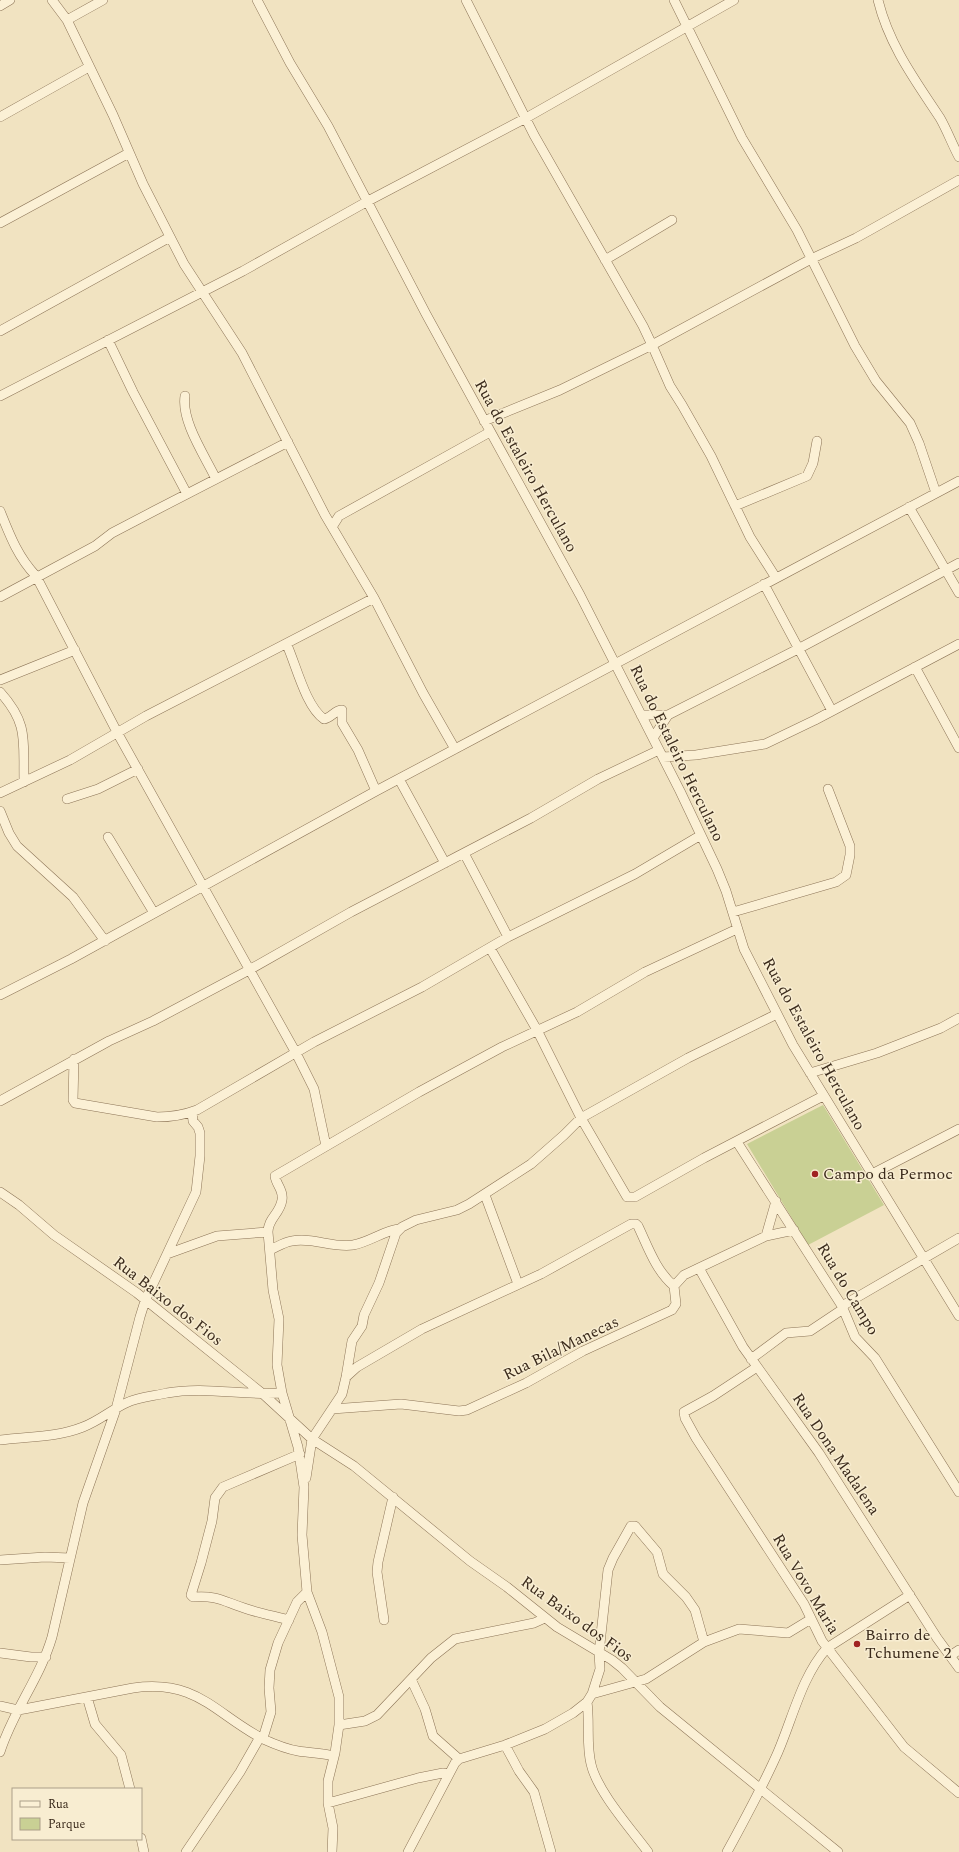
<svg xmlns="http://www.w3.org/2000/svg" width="959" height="1852" font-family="Spectral,serif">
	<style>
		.green { fill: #c9d094 }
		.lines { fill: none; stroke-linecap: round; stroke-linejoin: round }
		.minor-casing { stroke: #8c7457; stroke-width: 10 }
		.minor { stroke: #fbf0d5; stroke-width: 9 }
		.poi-dot { fill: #a02222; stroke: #f8edd1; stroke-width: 1.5 }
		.labels { text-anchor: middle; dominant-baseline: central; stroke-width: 3; stroke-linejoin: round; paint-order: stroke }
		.street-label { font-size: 16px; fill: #3b2b1c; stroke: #f8edd1 }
		.poi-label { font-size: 16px; fill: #3b2b1c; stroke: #f8edd1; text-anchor: start }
	</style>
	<rect width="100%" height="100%" fill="#f1e3c1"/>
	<path class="green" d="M823,1105l61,100 -76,40 -61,-101z"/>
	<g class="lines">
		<g class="minor-casing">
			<path id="minor" d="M52,0l15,20 46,95 30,69 41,80 58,89 83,162 49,83 49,95 32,56
				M257,0l33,63 38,63 98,188 154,281 100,196 37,78 9,22 18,58 49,96 166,271
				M466,0l68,135 109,191 9,19 159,-86 45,-21 103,-58
				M674,0l68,138 55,92 58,116 21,35 34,42 9,20 17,50
				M878,0c11,45 37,80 62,118 7,12 12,26 19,39
				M0,6l10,-6
				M67,20l36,-20
				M0,117l89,-50
				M0,223l129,-70
				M605,260l67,-40
				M0,331l170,-94
				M108,340l25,52 54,102
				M0,396l243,-125 125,-70 158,-83 208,-118
				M185,396c-4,25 20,60 31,83
				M484,421l76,-31 92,-45 18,41 12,19 29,51 39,81 26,41
				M735,506l72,-30 6,-13 4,-22
				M909,507l50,86
				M0,511c10,25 18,46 36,65l82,158 178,319 18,36 12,57
				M332,527l7,-11 151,-84
				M764,584l68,127
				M0,597l95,-51 17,-13 42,-22 134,-69
				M287,645c9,20 19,62 37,74 7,-1 11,-9 18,-9v13l16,27 18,41
				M915,667l44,81
				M0,680l75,-30
				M0,692c29,32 23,49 24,90
				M641,715h27l130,-66 161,-86
				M653,738l15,-23
				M663,757l33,-2 69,-11 50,-24 144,-76
				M399,779l46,84
				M0,793l70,-33 76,-44 228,-118
				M67,799l31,-10 40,-20
				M0,811l9,22 8,13 56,51 32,44
				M108,837l46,76
				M464,853l44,84
				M733,912l103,-30 10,-7 4,-20v-9l-22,-57
				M490,948l47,82 44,88 46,79h8l69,-39 119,-62
				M0,995l71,-36 305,-168 583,-310
				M74,1059l-1,41 2,3 82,14c15,0 27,-2 40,-7l117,-68 108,-55 86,-50 127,-63 66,-39
				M810,1073l67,-20 64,-25 18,-10
				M0,1101l109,-60 44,-20 96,-51 102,-58 180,-94 67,-39 61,-29
				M737,1142l105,164 13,31 20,21 84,134
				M872,1174l87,-45
				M0,1192l19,13 35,30 83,58 126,101 49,45 42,27 116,95 37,26 50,40 55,33 10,8 38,39 178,145
				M485,1195l33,89
				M766,1236l10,-35
				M270,1250c7,-3 14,-8 22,-9 21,-4 40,7 61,4 17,-3 32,-15 46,-16
				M167,1254l50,-18 51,-4
				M699,1268l44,79 76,106 118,185 22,30
				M842,1306l117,-68
				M751,1359l35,-26 24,-2 33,-22
				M757,1367l-44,29 -29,16 1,6 11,20 108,166 18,37 82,106 55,46
				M346,1377l11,-10 65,-38 119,-55 90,-50h5l2,2c10,21 18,45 36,60
				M332,1409l69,-5 58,7 8,-1 59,-27 57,-32 89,-41 4,-6 -2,-18 10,-11 82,-39 28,-6
				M0,1440c29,-4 55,-2 83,-13 16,-6 28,-17 43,-24 12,-6 28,-7 41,-10 38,-7 77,3 115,0
				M306,1478l6,-39 30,-45 4,-17 6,-36 10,-15 2,-11 15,-32 17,-50 6,-6 14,-7 41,-10 12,-6 62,-40 33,-29 17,-17 107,-60 89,-44
				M0,1560l45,-3 25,1
				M289,1620c-15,-4 -31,-7 -45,-12 -21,-7 -28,-13 -51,-11l-2,-2 10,-32 11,-42 3,-23 8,-11 77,-33
				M384,1620l-7,-48 1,-10 15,-65
				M0,1653l31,4h15
				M950,1656l9,-6
				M411,1679l14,30 8,27 26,23
				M592,1694l54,-15 58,-37 35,-13 49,4 23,-14
				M87,1697l8,27 26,31 9,34
				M587,1702c3,21 -1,42 4,62 6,27 40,65 57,88
				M0,1706l18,4 6,-1 109,-21c64,-9 81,25 130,51 11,5 23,10 35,12 12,2 24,2 36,5
				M339,1725l26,-4 12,-6 54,-57 24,-19 79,-16 11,-5
				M263,1738l8,-26 -2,-24 1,-18 8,-27 19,-41 10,-10
				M505,1745l14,26 15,21 17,60
				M0,1752c13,-41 40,-74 52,-115l31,-134 33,-94 24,-92 5,-16 51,-109 4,-36v-23l-2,-6 -5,-6 -1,-9
				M328,1803l90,-25 25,-5 6,1
				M141,1838l3,14
				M186,1852l54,-80 20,-35
				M332,1852l1,-24 -5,-25v-22l7,-28 4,-28v-28l-17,-65 -15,-40 -5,-57 2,-48 -6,-40 -16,-54 -5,-28 2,-46 -6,-29 -5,-58c0,-14 12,-18 14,-32 2,-10 -6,-15 -7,-24l144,-84 83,-45 75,-35 68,-40 92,-43
				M408,1852l47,-89 4,-4 46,-14 40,-16 28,-16 14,-11 5,-8 8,-25 -1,-16 9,-83 5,-12 18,-32h4l22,26 6,22 23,23 9,13 9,32
				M727,1852c18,-33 36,-66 51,-100 15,-35 24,-76 49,-104l83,-53"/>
		</g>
		<use href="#minor" class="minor"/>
	</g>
	<g class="poi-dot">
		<circle cx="815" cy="1174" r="4"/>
		<circle cx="857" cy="1644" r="4"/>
	</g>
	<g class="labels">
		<g class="street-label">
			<text transform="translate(526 466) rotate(61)">Rua do Estaleiro Herculano</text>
			<text transform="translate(677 753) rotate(64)">Rua do Estaleiro Herculano</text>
			<text transform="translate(814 1044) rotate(61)">Rua do Estaleiro Herculano</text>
			<text transform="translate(848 1289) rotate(59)">Rua do Campo</text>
			<text transform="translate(168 1301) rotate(38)">Rua Baixo dos Fios</text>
			<text transform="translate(561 1348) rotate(-26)">Rua Bila/Manecas</text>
			<text transform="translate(836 1454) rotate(56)">Rua Dona Madalena</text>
			<text transform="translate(806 1584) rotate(59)">Rua Vovo Maria</text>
			<text transform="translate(577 1619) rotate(36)">Rua Baixo dos Fios</text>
		</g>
		<g class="poi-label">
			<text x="823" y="1174">Campo da Permoc</text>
			<text x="865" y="1635">Bairro de<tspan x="865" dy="18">Tchumene 2</tspan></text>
		</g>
	</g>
	<rect x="12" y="1788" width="130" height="52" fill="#f8edd1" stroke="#ac9f89"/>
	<rect x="20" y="1801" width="20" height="6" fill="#fbf0d5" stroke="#ac9f89"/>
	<text x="48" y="1808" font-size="12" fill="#3b2b1c">Rua</text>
	<rect x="20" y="1818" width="20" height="12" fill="#c9d094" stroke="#ac9f89"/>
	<text x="48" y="1828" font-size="12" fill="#3b2b1c">Parque</text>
</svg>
